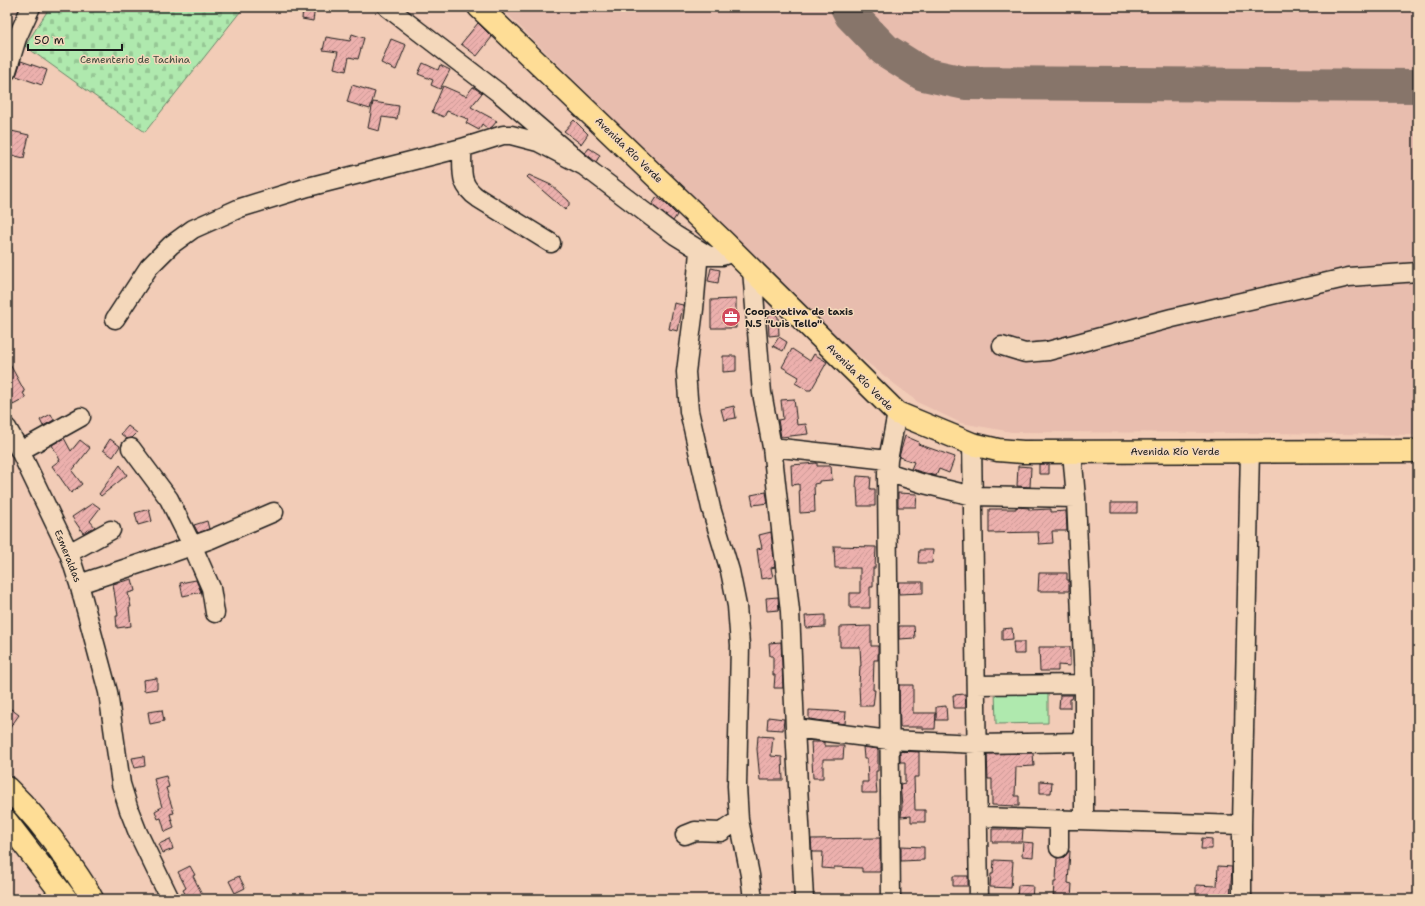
<svg xmlns="http://www.w3.org/2000/svg" width="1425" height="906" font-family="'Shantell Sans',sans-serif">
	<style>
		.built { fill: #e8bdae }
		.cemetery { fill: url(#cemetery-stones); stroke: #668265 }
		.pitch { fill: #afe9ae; stroke: #668265 }
		.lines { fill: none; stroke-linecap: round; stroke-linejoin: round }
		.taxiway { stroke: #87746a; stroke-width: 34 }
		.building { fill: url(#building-hatch); stroke: #1c1c1c }
		.minor-casing { stroke: #1c1c1c; stroke-width: 21 }
		.major-casing { stroke: #1c1c1c; stroke-width: 25 }
		.highway-casing { stroke: #1c1c1c; stroke-width: 25 }
		.minor { stroke: #f4d8bb; stroke-width: 18 }
		.major { stroke: #fedd96; stroke-width: 22 }
		.highway { stroke: #fedd96; stroke-width: 22 }
		.labels { text-anchor: middle; dominant-baseline: central; stroke-width: 3; stroke-linejoin: round; paint-order: stroke }
		.park-label { font-size: 10px; fill: #394539; stroke: #f4d8bb }
		.street-label { font-size: 10px; fill: #1c1c1c; stroke: #f4d8bb }
		.poi-label { font-size: 10px; font-weight: bold; fill: #1c1c1c; stroke: #f4d8bb; text-anchor: start }
	</style>
	<defs>
		<pattern id="cemetery-stones" width="16" height="16" patternUnits="userSpaceOnUse"><rect width="16" height="16" fill="#afe9ae"/><path d="M2 7V4a2 2 0 0 1 4 0v3zM10 15v-3a2 2 0 0 1 4 0v3z" fill="#96c795"/></pattern>
		<pattern id="building-hatch" width="6" height="6" patternUnits="userSpaceOnUse"><rect width="6" height="6" fill="#ecb0ad"/><path d="M-1 1l2-2M0 6l6-6M5 7l2-2" fill="none" stroke="#ca9794"/></pattern>
	</defs>
	<rect width="100%" height="100%" fill="#f2ccb7"/>
	<filter id="ink" filterUnits="userSpaceOnUse"><feTurbulence type="fractalNoise" baseFrequency=".025" numOctaves="2"/><feDisplacementMap in="SourceGraphic" scale="8" xChannelSelector="R" yChannelSelector="G"/><feConvolveMatrix kernelMatrix="1 2 1 2 8 2 1 2 1" color-interpolation-filters="sRGB"/></filter>
	<g filter="url(#ink)">
		<path class="built" d="M500,7h918v428l-163,-2 -243,-1 -51,-9 -42,-20 -82,-64z"/>
		<path class="cemetery" d="M50,7h194l-99,125 -120,-86z"/>
		<path class="pitch" d="M1048,689v34l-52,1 -1,-33z"/>
		<g class="lines">
			<path class="taxiway" d="M847,7l4,8 34,35 38,24 42,9 453,3"/>
		</g>
		<path class="building" d="M303,7h12l-2,14 -11,-2z
			M478,23l14,14 -15,19 -16,-12z
			M352,34l12,4 -6,21 -9,-2 -3,14 -12,-3 4,-16 -15,-2 3,-13 24,4z
			M391,39l15,6 -10,25 -15,-7z
			M21,61l26,9 -5,15 -26,-9z
			M423,63l15,7 2,-5 10,5 -10,19 -9,-4 2,-5 -15,-6z
			M352,85l23,7 -5,17 -23,-7z
			M443,86l23,10 7,-9 9,6 -11,14 26,14 -5,6 -4,2 -6,-5 -3,6 -13,-7 2,-4 -21,-8 -3,6 -12,-5z
			M373,102l26,4 -2,13 -15,-2 -3,14 -11,-3z
			M574,120l14,14 -7,10 -17,-13z
			M7,130l22,5 -5,23 -17,-4z
			M589,148l11,7 -4,7 -11,-9z
			M529,175l22,10 18,16v4l-4,5 -38,-33z
			M657,197l8,6 12,12 -4,6 -21,-16z
			M711,268l9,2 -2,13 -10,-2z
			M736,299v29h-25v-28z
			M674,303l9,2 -5,26 -9,-2z
			M773,311l5,6 1,18 -10,1 -1,-20z
			M779,337l8,5 -4,9 -10,-5z
			M792,349l18,12 4,-7 13,8 -16,28h-4l-12,-7 4,-6 -17,-10z
			M723,356h13v15l-13,1z
			M7,359l18,33 -2,1 3,5 -13,7 -6,-12z
			M794,399l3,26 9,-1 2,10 -27,3 -3,-17 5,-1 -2,-19z
			M734,406l2,12 -12,2 -3,-11z
			M51,414l3,6 -11,6 -3,-6z
			M128,426l9,7 -5,5 -5,1 -6,-5z
			M905,436l14,6 -1,2 37,13 -6,16 -10,-4 -3,7 -25,-7 3,-7 -15,-5z
			M64,438l7,13 9,-11 10,8 -18,23 10,13 -11,9 -19,-27 8,-6 -8,-15z
			M110,439l10,7 -7,11 -10,-7z
			M817,463v3h14l1,14 -13,1v2l-5,1 1,28 -15,1 -1,-29 -7,1 -1,-20z
			M1039,464h10v10h-10z
			M120,465l7,10 -26,21 -2,-2z
			M1018,466l13,1 -1,20 -13,-1z
			M857,476l14,1 -1,12h5v17h-17l-1,-19h-1z
			M766,492l2,11 -15,2 -2,-10z
			M898,493l19,1 -1,13h-18z
			M93,503l7,5 -10,13 5,6 -12,6 -11,-16z
			M1111,503h26v10h-26z
			M1016,507l13,1v2l22,-1v3l15,-1 1,20h-15l1,12 -14,1 -1,-12 -49,1v-24h27z
			M149,509l3,12 -14,4 -3,-12z
			M207,521l2,8 -11,4 -4,-8z
			M771,532l4,35 -4,1 2,9 -12,2 -4,-30 5,-1 -3,-13z
			M834,546l42,1 -1,21h-2v19h-3v21h-20v-15h10v-25h-25z
			M919,550h14l-1,13h-14z
			M1039,573h28v7h2v11h-31z
			M132,579l3,12 -7,2 3,14h-2l2,19 -14,2 -1,-12h2l-5,-32z
			M196,580l5,12 -18,4 -3,-13z
			M898,582h25v11l-24,1z
			M778,597l1,13 -12,1 -1,-13z
			M825,615v12l-19,1 -1,-12z
			M871,626v20h7v14h-4l-1,30h2l-2,16h-13l-1,-20 1,-20h1l-1,-19h-20v-20z
			M899,626h15l1,12 -16,1z
			M1012,628l1,11 -11,1v-11z
			M781,642l2,46h-9l1,-13h-2v-19h-3l-1,-13z
			M1013,642h11v12h-10z
			M1039,647h31v19l-12,-1v6h-18z
			M157,678v11l-13,2 -1,-11z
			M899,685h14v28h23l-1,16h-12v-2h-23z
			M965,694l1,14h-12l-1,-13z
			M1060,695h13l-1,4h-2v9h-11z
			M7,706l12,9 -12,17z
			M946,706l1,14h-11v-13z
			M162,710l2,11 -14,3 -2,-12z
			M809,710l37,2 -1,12 -36,-5z
			M768,717l16,2 -1,11 -16,-1z
			M758,736l15,1 -2,19 11,1 1,23h-23l-3,-31z
			M811,742h13v4h20l-1,13h-20v19h-10z
			M863,747l15,2v22h-2v10l1,12h-15v-11h6l-1,-24h-3z
			M900,751l19,1v25h-5l1,33h10v12h-14v-6l-10,1 1,-11 -2,-22 5,-1v-21h-5z
			M1033,753l1,13 -18,1 -1,29h4v10l-27,-1v-26h-4l-1,-25z
			M144,756l1,10 -10,2 -3,-10z
			M166,776l3,11 -3,1 8,25 -4,1 4,14 -9,4 -4,-14 -3,1 -3,-8 7,-4 -8,-28z
			M1040,781l12,1 -1,11h-11z
			M992,829h31l-1,13h-30z
			M880,838v34h-18v-4l-28,-1v2l-12,-1 1,-16h-11l-1,-13z
			M1202,838l10,1v10h-11z
			M170,839l3,10 -10,4 -4,-9z
			M1023,842l11,1 -1,14 -11,-1z
			M901,846l23,1v13l-23,1z
			M1069,851h1l-2,32 4,1 -1,15h-18l1,-17h2l1,-24 7,-1z
			M994,860l19,1 -2,27 -21,-1 1,-13h2z
			M190,866l5,9 -2,1 9,18 -9,5h-5l-5,-9 3,-2 -8,-16z
			M1218,866l14,1 -2,32h-18v-3l-16,1v-12l21,1z
			M239,876l6,12 -10,5 -6,-12z
			M953,876h15v10h-15z
			M1018,885l15,1 -1,13h-15z"/>
		<g class="lines">
			<g class="minor-casing">
				<path id="minor" d="M387,7l112,86 85,73 91,69 34,21h13l12,-4
					M7,71l10,-33 14,-31
					M462,148c1,23 -4,36 16,50l73,45
					M699,251l-5,58 -8,63 3,39 22,97 19,63 7,35 3,39 -3,141 2,34 11,55 3,24
					M752,270l10,123 10,54 18,164 5,117 9,171
					M115,319l34,-52 22,-22 22,-16 47,-21 68,-21 154,-39 41,-13h8l27,7 46,24
					M1002,346l23,7 23,-2 124,-33 177,-41 69,-5
					M7,428l13,23 49,102 10,31 29,108 13,92 8,26 9,23 32,66
					M972,444l7,455
					M772,447l116,13
					M131,448l38,51 23,46 19,43 4,25
					M20,451l61,-34
					M1072,452l4,46
					M887,472l37,12 49,12 103,2 8,186v136
					M69,553l42,-23
					M79,584l87,-29 45,-16 63,-27
					M976,685l108,-1
					M795,728l94,12 88,4 107,-2
					M978,817l264,8
					M1059,820v28
					M685,835l10,-4 26,1 18,-12
					M891,899l-4,-423 1,-16 9,-47
					M1242,899v-74l8,-375"/>
			</g>
			<g class="major-casing">
				<path id="major" d="M479,7l245,235 173,171 75,31 26,6 25,2 395,-1"/>
			</g>
			<g class="highway-casing">
				<path id="highway" d="M7,788c23,22 42,46 60,72 9,13 18,25 25,39
					M7,822l59,77"/>
			</g>
			<use href="#minor" class="minor"/>
			<use href="#major" class="major"/>
			<use href="#highway" class="highway"/>
		</g>
	</g>
	<defs>
		<g id="office-disc" transform="scale(1)"><circle r="9.5" fill="#d1495b" stroke="#f4d8bb"/><path d="M-6-3h4V-5.5h4V-3h4V5H-6ZM-1-4.5V-3h2v-1.5ZM-6 0V1H6V0Z" fill="#fff"/></g>
	</defs>
	<g fill-rule="evenodd">
		<use href="#office-disc" x="731" y="317"/>
	</g>
	<g class="labels">
		<g class="park-label">
			<text x="135" y="59">Cementerio de Tachina</text>
		</g>
		<g class="street-label">
			<text transform="translate(629 150) rotate(44)">Avenida Río Verde</text>
			<text transform="translate(860 377) rotate(45)">Avenida Río Verde</text>
			<text x="1175" y="451">Avenida Río Verde</text>
			<text transform="translate(68 556) rotate(68)">Esmeraldas</text>
		</g>
		<g class="poi-label">
			<text x="745" y="311">Cooperativa de taxis<tspan x="745" dy="12">N.5 "Luis Tello"</tspan></text>
		</g>
	</g>
	<rect width="1425" height="906" fill="none" stroke="#f4d8bb" stroke-width="24"/>
	<rect x="12" y="12" width="1401" height="882" fill="none" stroke="#1c1c1c" stroke-width="1.5" filter="url(#ink)"/>
	<path d="M28 44v6h94v-6" fill="none" stroke="#1c1c1c" stroke-width="2"/>
	<text x="34" y="44" font-size="12" fill="#1c1c1c" stroke="#f4d8bb" stroke-width="3" paint-order="stroke">50 m</text>
</svg>
